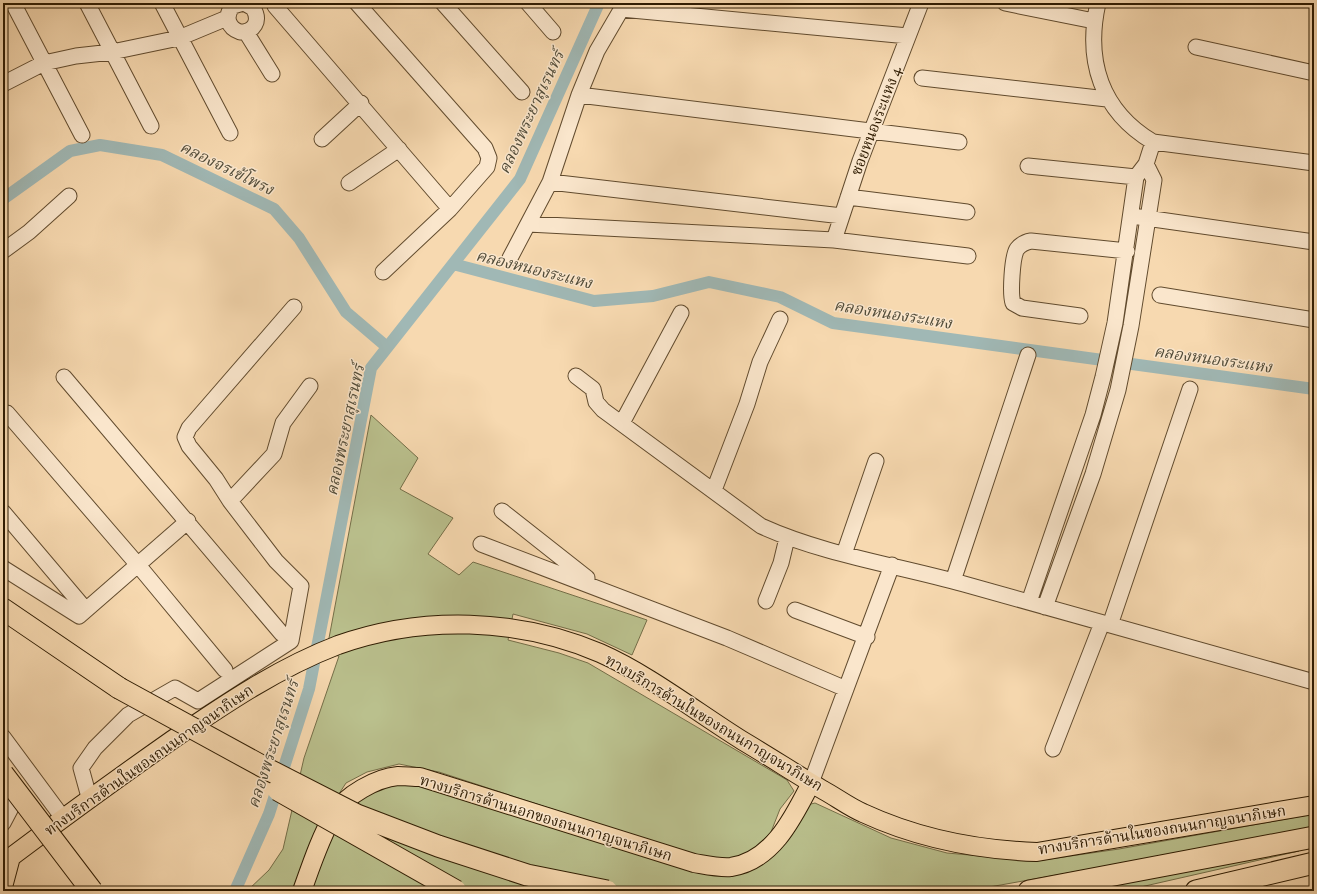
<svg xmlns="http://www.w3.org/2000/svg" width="1317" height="894" font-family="'IM FELL Great Primer','Noto Serif Thai',serif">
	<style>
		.green { fill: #bac08d; stroke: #746e48 }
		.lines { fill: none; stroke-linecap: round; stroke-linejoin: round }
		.canal { stroke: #a0b8b5; stroke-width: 12 }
		.minor-casing { stroke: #614b2e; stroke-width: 17 }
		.major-casing { stroke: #2f1c02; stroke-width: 20 }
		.highway-casing { stroke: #2f1c02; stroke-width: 23 }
		.minor { stroke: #fae6cc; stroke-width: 15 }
		.major { stroke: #f7d9b0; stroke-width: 18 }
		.highway { stroke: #f7d9b0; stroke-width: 21 }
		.highway-bridge-casing { stroke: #2f1c02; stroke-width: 23; stroke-linecap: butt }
		.highway-bridge { stroke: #f7d9b0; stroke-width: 21 }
		.labels { text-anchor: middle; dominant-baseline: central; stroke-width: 3; stroke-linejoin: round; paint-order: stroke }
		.street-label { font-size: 15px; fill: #2f1c02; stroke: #fae6cc }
		.water-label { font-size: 16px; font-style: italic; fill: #514b38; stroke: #fae6cc }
	</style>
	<rect width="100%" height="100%" fill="#f7d9b0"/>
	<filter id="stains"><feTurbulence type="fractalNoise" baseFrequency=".005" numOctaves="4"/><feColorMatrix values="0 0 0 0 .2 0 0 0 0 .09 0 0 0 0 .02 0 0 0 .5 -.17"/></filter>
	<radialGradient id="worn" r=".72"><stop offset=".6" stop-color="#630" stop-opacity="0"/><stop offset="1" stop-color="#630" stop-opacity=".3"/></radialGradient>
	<path class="green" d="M371,415l47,43 -18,31 53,29 -25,36 31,21 14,-13 174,58 -15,35 -45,-21 -74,-20 -5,26 51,13 29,10 199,117 7,11 -14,18 -9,23 -14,14 -19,13 -27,2 -272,-89 -40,-8 -32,8 -21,11 -24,37 -28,71h-47l22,-21 14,-21 21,-91 35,-102 -13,-2z
		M408,783l22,4 301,87 76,-69 8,-2 76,35 56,15 89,8 83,-12 195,-35v15l-347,62h-658l23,-58 11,-19 31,-27z
		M1299,851l-176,40h-48z"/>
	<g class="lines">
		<path class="canal" d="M3,199l67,-48 30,-6 62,10 112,54 25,29 47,74 41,35
			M453,264l141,37 59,-5 56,-14 71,15 53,26 481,66
			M235,891l34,-77 40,-125 62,-321 149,-189 79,-176"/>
		<g class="minor-casing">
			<path id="minor" d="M13,3l69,132
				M87,3l64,123
				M162,3l68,130
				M243,3l-10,3c-9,10 -5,22 7,26 14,0 21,-11 13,-24l-9,-5
				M357,3l128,145 4,10 -2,9 -37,42 -67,63
				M443,3l79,89
				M528,3l25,29
				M1005,3l89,18
				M275,6l175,203
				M621,9l287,27
				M246,32l26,42
				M1196,47l118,26
				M922,78l185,21
				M3,84l41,-21 32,-7 36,-4 67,-14 48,-20
				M579,95l380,47
				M322,139l39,-36
				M1153,142l161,21
				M1028,166l108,11
				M550,182l292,34
				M349,183l50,-34
				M848,197l119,15
				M1139,217l175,25
				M528,224l306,16 134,16
				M834,240l26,-79 61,-158
				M3,251l26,-19 40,-36
				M510,258l40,-76 29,-87 18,-44 28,-48
				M1160,295l154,25
				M1080,316l-58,-8 -9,-5c-3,-9 -1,-46 4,-54 4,-5 8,-7 14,-8l96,10
				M576,376l17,13 3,13 7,8 158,116c64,29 135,39 203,58 117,32 233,66 350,98
				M64,377l218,257
				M7,413l131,152 87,105
				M622,423l59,-110
				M714,490l33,-86 13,-42 20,-43
				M230,501l44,-47 9,-31 27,-37
				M502,511l85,67v5
				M3,512l83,98
				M481,544l246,94 119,51
				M844,554l32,-93
				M3,568l76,48 109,-95
				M953,581l75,-226
				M766,601l15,-38 6,-25
				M1029,602l64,-187 10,-38 12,-54 21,-146 10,-13 7,-22c-52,-31 -68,-81 -55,-139
				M1045,607l48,-133 25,-84 13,-64 23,-146 -8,-16
				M795,610l72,27
				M1110,625l80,-236
				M3,737l60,81
				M1053,749l49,-126
				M811,783l81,-218
				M89,797l-8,-29 14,-20 33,-33 47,-27 23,13 93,-60 10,-55 -25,-25 -46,-60 -14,-22 -27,-33 -4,-9 4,-9 105,-121
				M3,823l10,-19 -1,-20"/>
		</g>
		<g class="major-casing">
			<path id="major" d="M3,863c56,-42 112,-83 169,-123 53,-36 106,-72 166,-95 84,-30 180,-27 262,8 48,21 98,60 143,88 27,16 53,33 80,49 13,7 26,17 40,23 54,25 115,37 174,39l277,-47
				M3,887l8,-30
				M302,891c9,-25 18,-53 32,-77 12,-19 42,-36 64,-38 7,0 15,1 22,1l274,86c12,2 25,5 37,4 42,-6 63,-51 80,-84"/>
		</g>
		<g class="highway-casing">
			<path id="highway" d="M3,609l116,79
				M1029,891l285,-54
				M1196,891l118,-28"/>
		</g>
		<use href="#minor" class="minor"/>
		<use href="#major" class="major"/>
		<use href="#highway" class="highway"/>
		<g class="highway-bridge-casing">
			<path id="highway-bridge" d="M119,688l150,82 88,45 81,31 89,29 80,16
				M3,774l89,117
				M278,790l178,101"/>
		</g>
		<use href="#highway-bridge" class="highway-bridge"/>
	</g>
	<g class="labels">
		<g class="street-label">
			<text transform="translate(876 121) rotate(-69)">ซอยหนองระแหง 4</text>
			<text transform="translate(714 723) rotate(31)">ทางบริการด้านในของถนนกาญจนาภิเษก</text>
			<text transform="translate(149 760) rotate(-35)">ทางบริการด้านในของถนนกาญจนาภิเษก</text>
			<text transform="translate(546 818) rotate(17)">ทางบริการด้านนอกของถนนกาญจนาภิเษก</text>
			<text transform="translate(1162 830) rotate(-9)">ทางบริการด้านในของถนนกาญจนาภิเษก</text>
		</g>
		<g class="water-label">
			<text transform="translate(531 112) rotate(-65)">คลองพระยาสุเรนทร์</text>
			<text transform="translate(227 168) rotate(26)">คลองจรเข้โพรง</text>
			<text transform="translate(534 269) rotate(14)">คลองหนองระแหง</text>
			<text transform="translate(893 314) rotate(9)">คลองหนองระแหง</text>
			<text transform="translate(1213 359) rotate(8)">คลองหนองระแหง</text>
			<text transform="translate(345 430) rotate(-78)">คลองพระยาสุเรนทร์</text>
			<text transform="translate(273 744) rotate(-72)">คลองพระยาสุเรนทร์</text>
		</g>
	</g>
	<rect width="1317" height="894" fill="none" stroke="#f7d9b0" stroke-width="16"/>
	<rect x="4" y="4" width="1309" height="886" fill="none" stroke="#2f1c02" stroke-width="2"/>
	<rect x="8" y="8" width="1301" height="878" fill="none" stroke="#2f1c02"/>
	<rect width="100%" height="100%" filter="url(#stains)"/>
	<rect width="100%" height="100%" fill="url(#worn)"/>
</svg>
